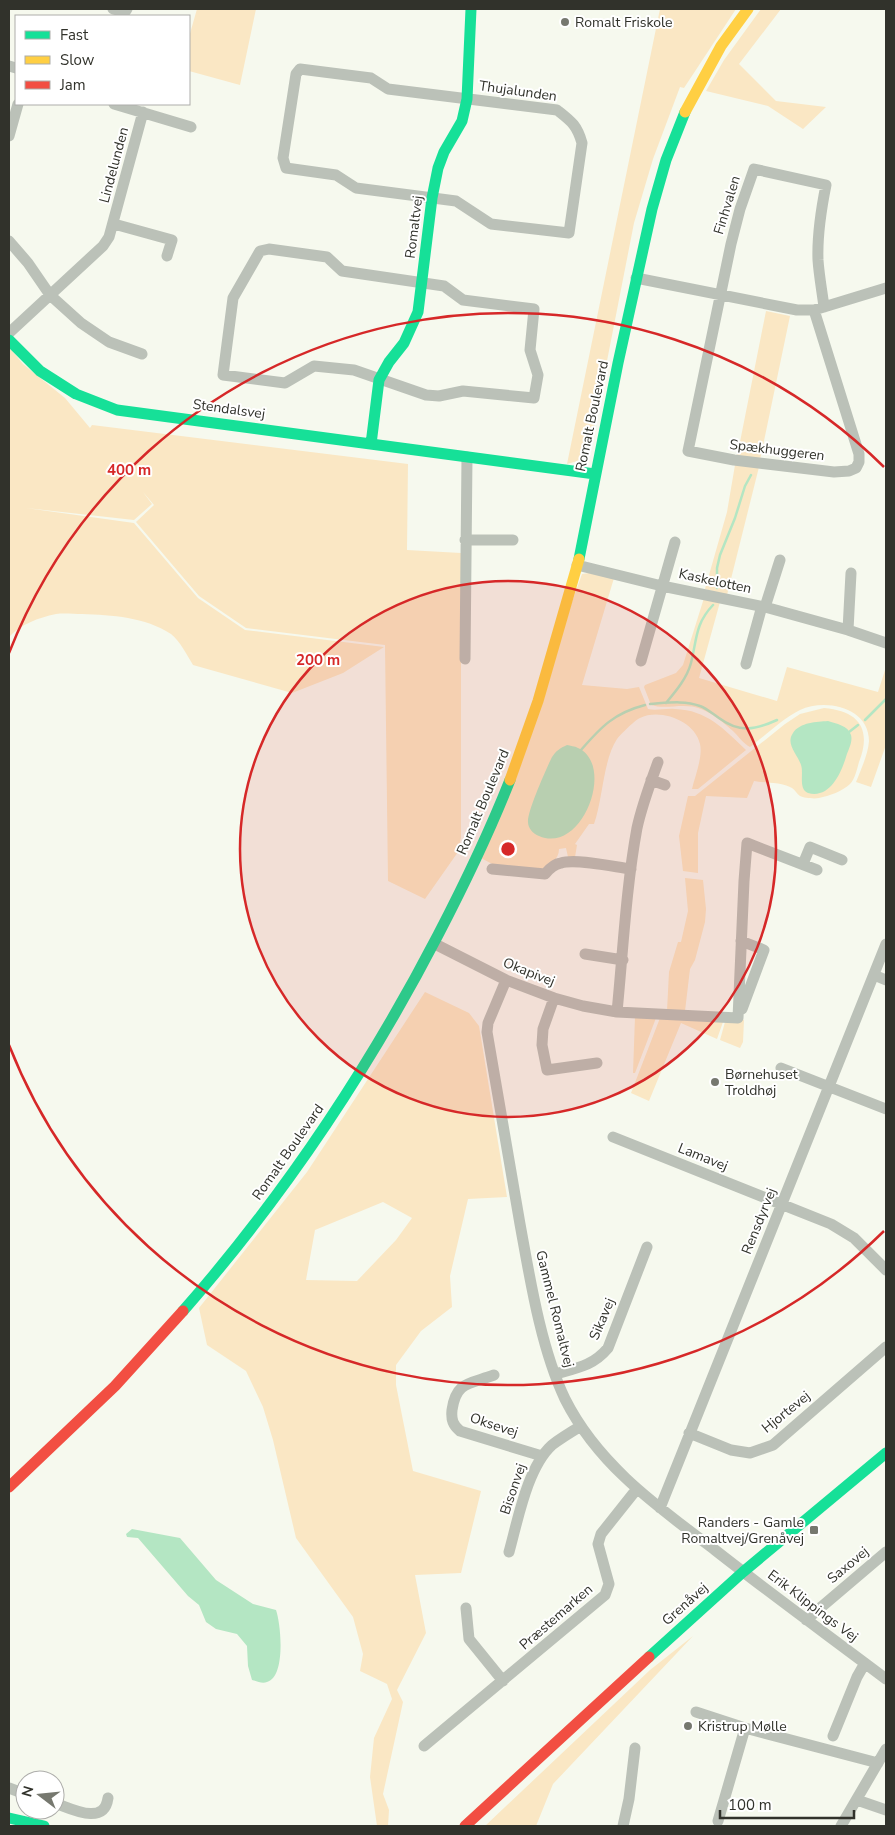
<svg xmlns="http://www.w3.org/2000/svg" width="895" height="1835" font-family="'Nunito Sans',sans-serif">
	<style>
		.green { fill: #fae7c4; fill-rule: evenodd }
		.water { fill: #b4e6c3 }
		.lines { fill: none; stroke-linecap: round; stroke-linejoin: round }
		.stream { stroke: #b4e6c3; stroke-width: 2.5 }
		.street { stroke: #bbc1b8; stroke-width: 11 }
		.fast { stroke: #16e098; stroke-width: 11 }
		.slow { stroke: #ffcf43; stroke-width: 11 }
		.jam { stroke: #f24e42; stroke-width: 11 }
		.ring { fill: none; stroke: #d62828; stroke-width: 2.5 }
		.poi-dot { fill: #76786f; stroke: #fff; stroke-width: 2 }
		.labels { text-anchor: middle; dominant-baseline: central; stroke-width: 4; stroke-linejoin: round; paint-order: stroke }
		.poi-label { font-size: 14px; fill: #31322b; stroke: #fff; text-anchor: start }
		.street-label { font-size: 14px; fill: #31322b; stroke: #fff }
		.centre { fill: #d62828; stroke: #fff; stroke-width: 2.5 }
		.ring-label { font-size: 15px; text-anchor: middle; font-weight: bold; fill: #d62828; stroke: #fff; stroke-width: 4; stroke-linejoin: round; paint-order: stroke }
	</style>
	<rect width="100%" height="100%" fill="#f6f9ee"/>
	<path class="green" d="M197,9h59l-16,76 -51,-14v-34z
		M660,9h76l-52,79 -4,-1 -27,72 -19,64 -46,235 -21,6z
		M761,9h20l-42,55 37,37 50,6 -23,22 -35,-23 -62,-15 18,-31z
		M766,311l24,5 -30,144 -23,-3z
		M9,347l14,17 42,34 25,30 2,-3 316,39 -1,86 54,3v284l-3,15 -33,47 -37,-18 -3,-236 -139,-17 -47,-32 -63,-74 18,-17 -11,-13 9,12 -18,16 -108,-12 108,15 64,75 47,32 139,17 -41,26 -51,20 -99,-28c-6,-10 -13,-24 -22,-31 -26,-17 -59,-19 -89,-20 -8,0 -18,-1 -26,0 -18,4 -35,10 -47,23z
		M735,465l24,2 -32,128 -22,-6 22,-77z
		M589,573l25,5 -32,107 45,4 12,-2 9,22c8,2 18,-1 27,0 32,1 49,20 71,41l-48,39h-6c3,-13 11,-32 8,-45 -5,-23 -40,-36 -60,-26 -5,2 -20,17 -23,21 -14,21 -14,60 -23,85h-5l-14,20 2,1 -2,12h-7l-2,-9 -7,1c0,11 -9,15 -17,21l-46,-4 -15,-8 101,-284z
		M704,598l16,4 -21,76 78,23 10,-34 91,25 8,-25v78l-15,42 -15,-5c5,-13 12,-27 13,-41 0,-34 -44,-43 -69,-31 -18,9 -34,25 -50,37 -6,-3 -11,-10 -17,-16 -9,-8 -21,-18 -32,-22 -17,-7 -34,1 -50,-4l-7,-18 1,-2 31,-12 7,-8z
		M824,708c35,3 48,21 35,54 -2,7 -4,17 -9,22 -7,7 -21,12 -31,14 -5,1 -15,0 -19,-2 -3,-2 -5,-6 -8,-8 -10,-6 -27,-5 -38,-7l-7,17 -41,-2 -8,37v40l-15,-2 -4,-35 9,-40h7l90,-72 15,-10z
		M685,878l18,2 3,29 -1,13 -10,38 -5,9 -5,42h-18l2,-39 9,-30h3l7,-31z
		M425,992l44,21 10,13 28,171 -39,2 -18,77 2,31 -31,24 -25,34v20l17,86 68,20 -20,82 -46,2 11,58 -29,57 6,12 -20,92 6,16 -1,16h-11l-7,-49 4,-39 18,-39 -5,-15 -27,-13 3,-17 -10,-37 -57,-79 -23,-98 -10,-33 -17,-36 -39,-26 -8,-37 108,-136zM383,1202l29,16 -16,22 -39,41 -51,-1 9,-50z
		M635,1017l21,1 -21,55h-2z
		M660,1018l63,4 -6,17 -36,-16 -32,78 -18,-8z
		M742,1019l2,1 -1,22 -3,6 -20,-8 5,-18z
		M693,1636l-140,148 -17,42h-51l165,-156z"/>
	<path class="water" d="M828,721c8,3 20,4 23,14 2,7 -3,15 -5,22 -5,16 -16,42 -38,36 -10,-4 -4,-20 -7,-28 -3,-10 -16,-21 -8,-32 7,-11 24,-11 35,-12z
		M567,745c3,1 8,1 11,3 38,17 4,107 -39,88 -6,-2 -11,-8 -11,-14 -1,-10 19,-55 24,-65 4,-6 8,-9 15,-12z
		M132,1529l48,9 36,42 37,24 23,6c5,14 10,67 -9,72 -5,2 -10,-1 -15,-2l-4,-14 -1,-20 -10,-12 -21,-5 -10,-7 -7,-17 -11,-9 -50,-58 -11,-1 -1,-3z"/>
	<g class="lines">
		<path class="stream" d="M717,588v-20l3,-13 15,-37 10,-32 6,-11
			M666,703c10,-12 21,-25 25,-40 6,-24 4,-39 22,-58
			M650,704c16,-1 34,-4 50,2 6,2 13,8 19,12 20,15 36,12 58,2
			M865,720l21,-21
			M849,732l9,-7
			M581,750c20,-23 33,-37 64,-45"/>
		<path class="street" d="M113,9l12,3 2,-3
			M9,66l7,2
			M300,69l71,9 17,11 169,21c14,11 20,15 25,33l-13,90 -78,-9 -35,-23 -100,-13 -20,-13 -50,-7 -3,-10 13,-84z
			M114,104l77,23
			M9,136l9,-32
			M114,224l58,16 -5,16
			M9,241l19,22 22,32 31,28 28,19 33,12
			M269,249l58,8 15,14 102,15 19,14 71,9 -4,41 8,25 -4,23 -71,-7 -24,5 -13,-1 -72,-25 -40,-4 -29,17 -62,-8 10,-77 27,-47z
			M636,278l161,32h17l72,-22
			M814,310l45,144v8l-3,6 -7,3 -15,1 -100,-12 -46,-9 43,-207 9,-35 14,-40 72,16c-5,25 -9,49 -8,75 1,15 4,31 6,47
			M9,333l94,-87 6,-9 34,-125
			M465,540h48
			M577,565l85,21 103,21 83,23 38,13
			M765,607l15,-47
			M848,630l3,-57
			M465,659l2,-202
			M641,661l34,-119
			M746,664l16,-58
			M651,780l14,5
			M803,864l7,-17 32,13
			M492,869l53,5c4,-5 9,-10 16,-11 14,-5 54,4 70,6
			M741,941l23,9 -22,59
			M435,944l71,36 48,18 29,8 34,6 121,6 6,-137 3,-38 70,27
			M585,954l38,6
			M874,975l12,5
			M506,980l-18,43 -1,9c11,64 22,128 33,192 10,55 21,125 45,175 33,66 93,108 150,151 56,44 114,86 171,129
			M554,998l-11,31 -1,16 5,25 50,-7
			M617,1012c6,-61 9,-124 20,-184 5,-23 13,-44 21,-66
			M781,1068l105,41
			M613,1137l218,87 23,14 32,32
			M555,1374c22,-6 38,-8 53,-26l39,-101
			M494,1375c-24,9 -38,6 -42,35 -1,10 1,15 8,21l82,25
			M689,1433l42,17 19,3 23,-8 113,-98
			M660,1508l226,-564
			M509,1552c9,-32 18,-84 43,-107 9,-7 19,-13 29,-19
			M466,1608l3,31 34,42
			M806,1620l80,-68
			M696,1712l49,16 133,35
			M833,1736l24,-59 8,-14
			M424,1746l181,-151 4,-11 -11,-40 3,-10 35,-44
			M9,1788l16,6
			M857,1800l29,10
			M55,1803c17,6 49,23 53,-5
			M718,1821l27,-93
			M623,1826l6,-27 6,-51
			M841,1826l45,-77"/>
		<path class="fast" d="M9,340l31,31 36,23 41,16 478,64
			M371,444l8,-64 10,-18 15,-19 14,-31 14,-114 6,-30 6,-16 18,-31 5,-22 4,-90
			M579,559l39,-196 34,-154 14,-49 19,-48
			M183,1311c100,-114 185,-241 255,-376 26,-50 51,-102 72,-155
			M649,1657l94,-85 143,-119
			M9,1818l35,8"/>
		<path class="slow" d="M685,112l36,-66 27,-37
			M510,780l28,-79 41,-142"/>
		<path class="jam" d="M9,1487l106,-101 68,-75
			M465,1826l184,-169"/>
	</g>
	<circle cx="508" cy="849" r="268" fill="#d62828" fill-opacity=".12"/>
	<g class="ring">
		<circle cx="508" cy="849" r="268"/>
		<path d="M884 1231A536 536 0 0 1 9 1045M9 653A536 536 0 0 1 884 467"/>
	</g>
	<g class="poi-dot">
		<circle cx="565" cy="22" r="5"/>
		<circle cx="715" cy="1082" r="5"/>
		<rect x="809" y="1525" width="10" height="10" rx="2.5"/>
		<circle cx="688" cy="1726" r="5"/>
	</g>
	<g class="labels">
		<g class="poi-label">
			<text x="575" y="22">Romalt Friskole</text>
			<text x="725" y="1074">Børnehuset<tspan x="725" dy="16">Troldhøj</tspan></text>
			<text x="804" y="1522" text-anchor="end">Randers - Gamle<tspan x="804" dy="16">Romaltvej/Grenåvej</tspan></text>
			<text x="698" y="1726">Kristrup Mølle</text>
		</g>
		<g class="street-label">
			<text transform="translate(518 91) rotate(8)">Thujalunden</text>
			<text transform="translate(114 165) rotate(-75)">Lindelunden</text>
			<text transform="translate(727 205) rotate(-73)">Finhvalen</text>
			<text transform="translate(414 227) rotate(-83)">Romaltvej</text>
			<text transform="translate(229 409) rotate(8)">Stendalsvej</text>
			<text transform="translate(592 416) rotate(-78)">Romalt Boulevard</text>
			<text transform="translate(777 450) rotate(7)">Spækhuggeren</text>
			<text transform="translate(715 581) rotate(12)">Kaskelotten</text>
			<text transform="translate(483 802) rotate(-67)">Romalt Boulevard</text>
			<text transform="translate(529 972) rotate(22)">Okapivej</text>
			<text transform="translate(288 1152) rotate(-55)">Romalt Boulevard</text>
			<text transform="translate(703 1157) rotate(22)">Lamavej</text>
			<text transform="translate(759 1221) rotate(-68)">Rensdyrvej</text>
			<text transform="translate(555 1309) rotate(76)">Gammel Romaltvej</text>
			<text transform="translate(602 1319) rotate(-67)">Sikavej</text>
			<text transform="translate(786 1412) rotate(-39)">Hjortevej</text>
			<text transform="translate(494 1425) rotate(18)">Oksevej</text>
			<text transform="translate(513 1489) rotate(-71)">Bisonvej</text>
			<text transform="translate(848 1565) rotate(-40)">Saxovej</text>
			<text transform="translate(685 1604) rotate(-42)">Grenåvej</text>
			<text transform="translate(813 1606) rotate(37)">Erik Klippings Vej</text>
			<text transform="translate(556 1617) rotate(-41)">Præstemarken</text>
		</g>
	</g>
	<circle cx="508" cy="849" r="8" class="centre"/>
	<g class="ring-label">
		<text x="129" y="475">400 m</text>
		<text x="318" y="665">200 m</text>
	</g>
	<rect width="895" height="1835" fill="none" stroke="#31322b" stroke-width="20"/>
	<rect x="15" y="15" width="175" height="90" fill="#ffffff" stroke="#adadaa"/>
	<rect x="25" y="31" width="25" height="8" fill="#16e098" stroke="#adadaa"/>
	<text x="60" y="40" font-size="15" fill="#31322b">Fast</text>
	<rect x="25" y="56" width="25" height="8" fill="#ffcf43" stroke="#adadaa"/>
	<text x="60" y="65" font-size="15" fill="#31322b">Slow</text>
	<rect x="25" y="81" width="25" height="8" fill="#f24e42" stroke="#adadaa"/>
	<text x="60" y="90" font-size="15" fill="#31322b">Jam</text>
	<g transform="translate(40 1795) rotate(286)"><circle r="24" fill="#ffffff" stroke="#adadaa"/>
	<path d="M0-4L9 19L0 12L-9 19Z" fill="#76786f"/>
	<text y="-8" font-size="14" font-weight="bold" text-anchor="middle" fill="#31322b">N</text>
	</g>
	<path d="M720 1810v8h134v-8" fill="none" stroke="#31322b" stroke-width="2.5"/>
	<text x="728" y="1810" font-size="15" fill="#31322b" stroke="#ffffff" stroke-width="4" paint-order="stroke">100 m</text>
</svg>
